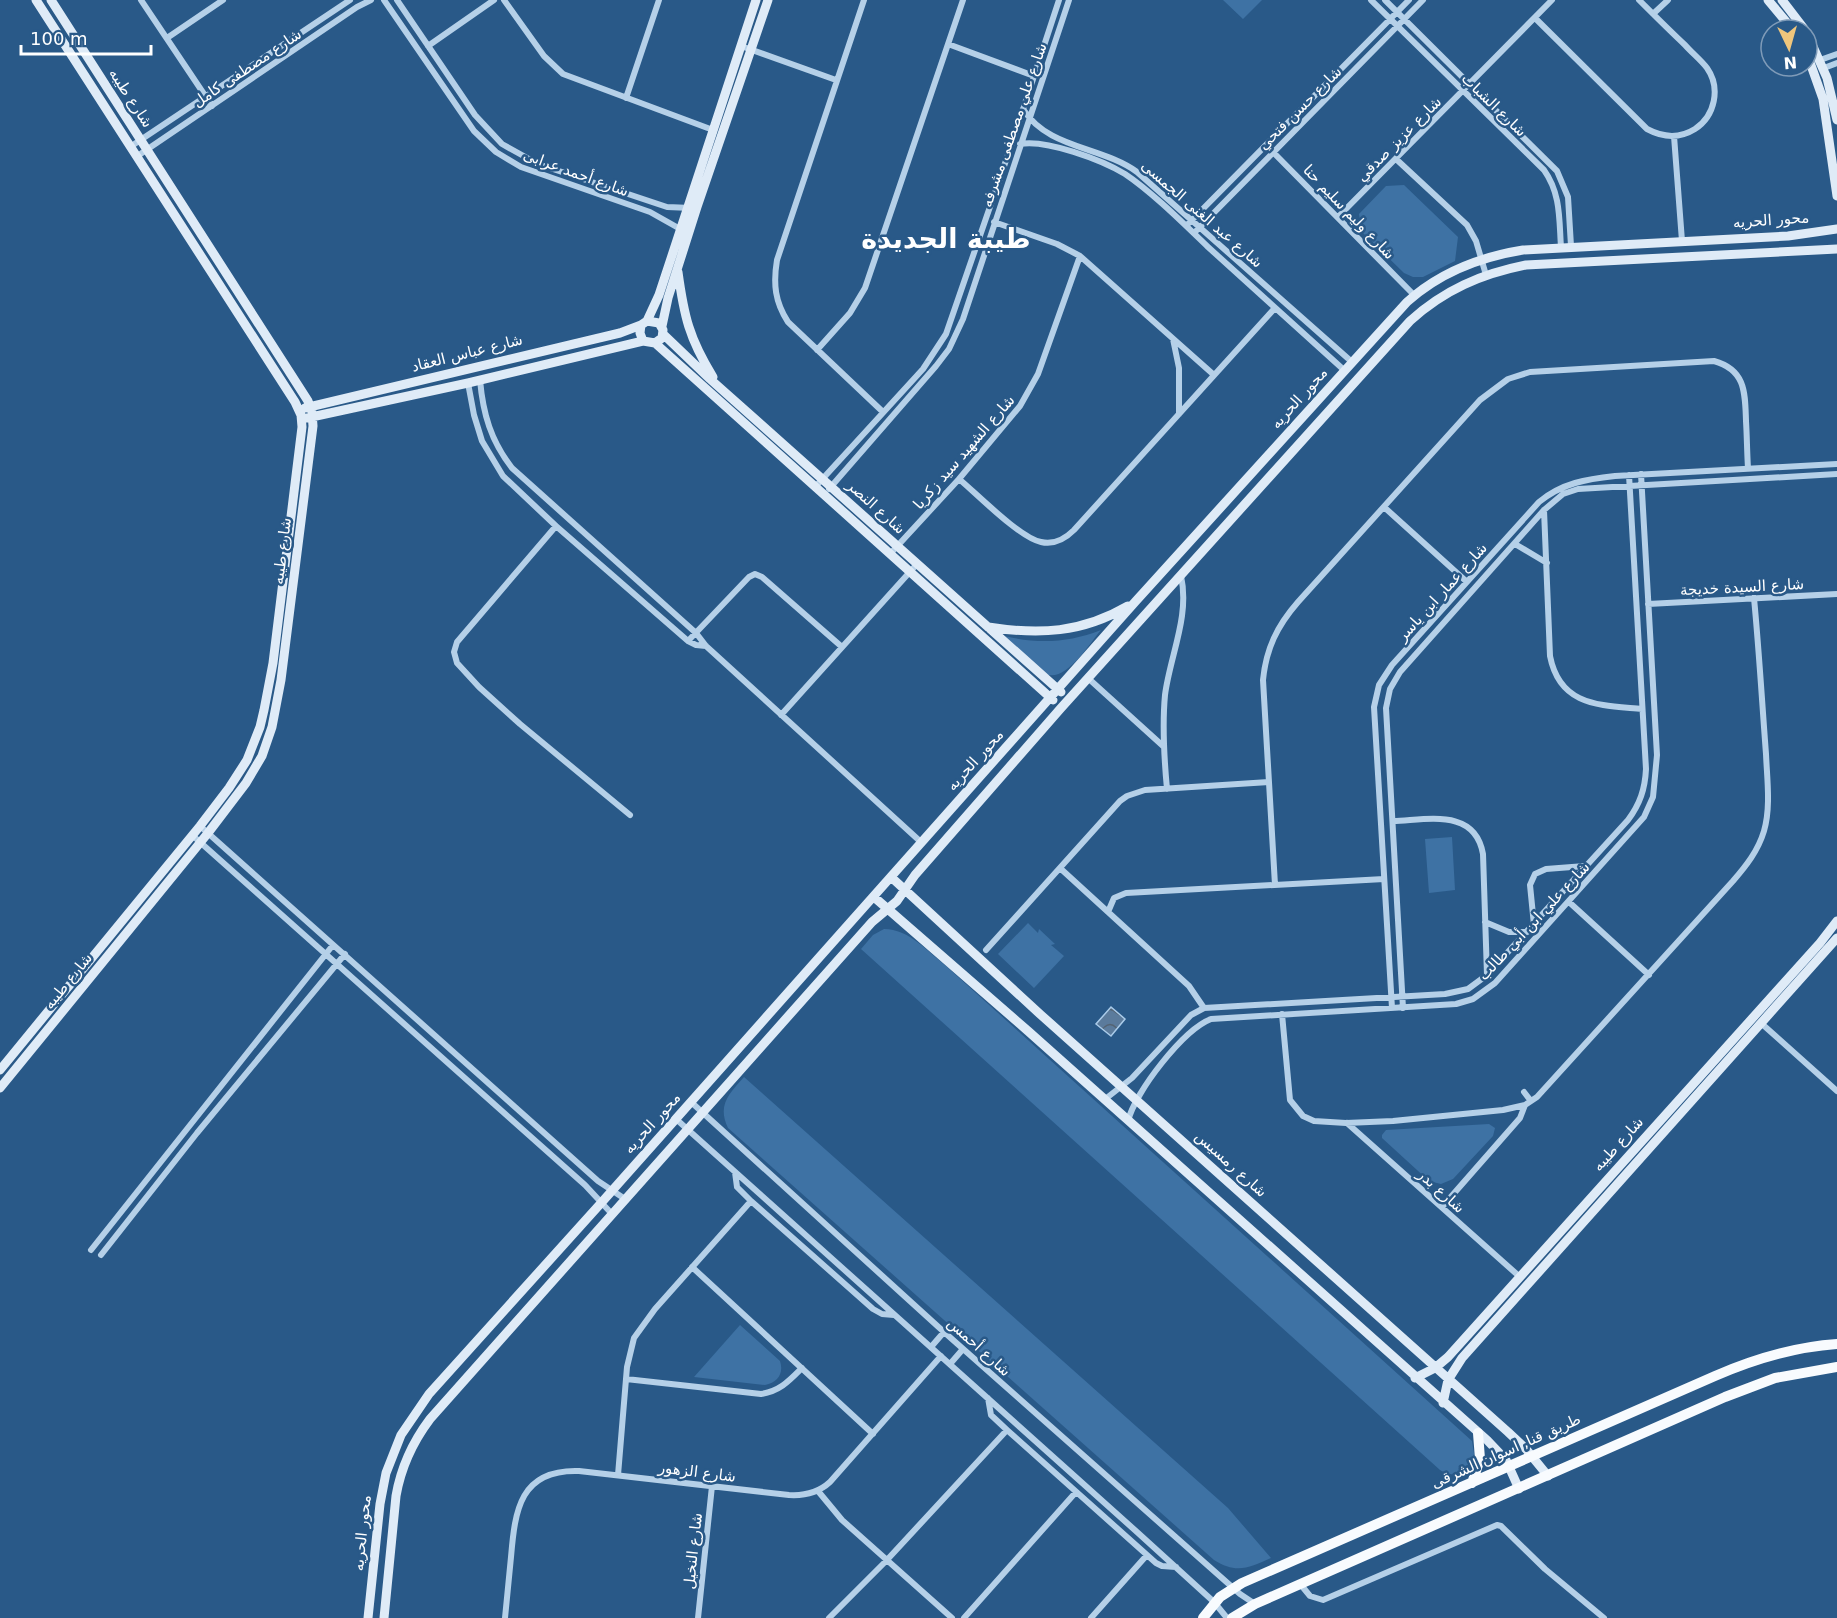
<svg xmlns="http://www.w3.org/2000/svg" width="1837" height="1618" font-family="'DejaVu Sans','Noto Naskh Arabic',sans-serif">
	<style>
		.green { fill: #3e72a4 }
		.water { fill: url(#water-waves); stroke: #aacbe9; stroke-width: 1.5 }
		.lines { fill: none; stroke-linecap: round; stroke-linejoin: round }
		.street { stroke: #b5d0e8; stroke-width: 6 }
		.secondary { stroke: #dfebf7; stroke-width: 9 }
		.primary { stroke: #f8fbfe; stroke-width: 10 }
		.labels { text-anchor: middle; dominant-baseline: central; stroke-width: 5; stroke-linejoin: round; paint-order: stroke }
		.street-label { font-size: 15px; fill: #fff; stroke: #295988 }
		.town-label { font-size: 27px; font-weight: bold; fill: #fff; stroke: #295988 }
	</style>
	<defs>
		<pattern id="water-waves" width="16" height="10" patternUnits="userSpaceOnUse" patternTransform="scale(1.5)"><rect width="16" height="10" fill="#5b7b9c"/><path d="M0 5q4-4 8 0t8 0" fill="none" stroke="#546474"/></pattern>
	</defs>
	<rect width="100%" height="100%" fill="#295988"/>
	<path class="green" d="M1223,0h39l-19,19z
		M1404,185l54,52 -3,24 -32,16h-10l-9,-4 -42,-41 -3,-18 27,-28z
		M1101,630c-12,14 -35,53 -56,44 -6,-2 -34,-31 -41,-38 34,8 64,7 97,-6z
		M1452,837l3,53 -26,3 -4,-54z
		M1028,923l10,10 1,-4 16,15 -4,1 13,11 -30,32 -36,-34z
		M884,929c25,0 43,22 62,37l526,475 2,13 -6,15c-11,7 -18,7 -28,1l-579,-521 12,-14z
		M744,1077l484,431 43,50c-22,10 -35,16 -57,2l-486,-432c-11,-23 1,-34 16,-51z
		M1489,1124l6,4 -2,8 -40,43 -12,5 -12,-3 -47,-43v-3l4,-5z
		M740,1325l40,36c4,12 -2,22 -15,24l-71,-8z"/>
	<path class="water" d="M1111,1007l14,12 -14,17 -15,-12z"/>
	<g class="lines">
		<path class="street" d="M141,0l71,106
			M384,0l90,131 22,21 25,15 129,45 32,18
			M397,0l78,115 27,29 36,20 129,43 24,1
			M504,0l40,56 19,18 150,56
			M864,0l-87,260c-4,24 -2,42 11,62l95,90
			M1371,0l173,170c17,24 15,49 17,77
			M1385,0l172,171 11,26 3,49
			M1653,14l15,-14
			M1535,18l112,111c15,8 32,10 48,0 20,-13 26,-41 12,-61 -6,-8 -15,-15 -22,-23 -16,-15 -31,-30 -46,-45
			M167,38l56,-38
			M948,44l86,32
			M428,46l66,-46
			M741,46l95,34
			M1820,60l17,-6
			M1824,68l13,-5
			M626,98l33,-98
			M1023,109c25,40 78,37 114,63l215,190
			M1674,136l8,105
			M1020,144c26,-5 82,16 105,30 27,18 59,50 83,73 45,41 91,82 136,123
			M130,147l220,-147
			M1271,150l143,145
			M136,157l221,-150 14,-7
			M1396,159l71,66 9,16 10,34
			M1338,217l214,-217
			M994,222l63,22 23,12 134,119
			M1188,224l221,-224
			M1196,231l227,-231
			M1173,339l6,29v46
			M817,350l33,-37 15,-25 98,-288
			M480,380c3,34 11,61 32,88l184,165 10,13 216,197
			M468,383l6,32 8,26 21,35 53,50 132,115 8,4 10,1
			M959,479c18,15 61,59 82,63 13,3 24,-3 33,-12l201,-222
			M816,486l107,-117 23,-35 65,-188 48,-146
			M829,489l107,-123 13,-17 14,-30 106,-319
			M1384,507l83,75
			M1544,510l6,146c10,51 51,49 92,53
			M556,526l-99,116 -3,10 3,11 22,24 41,37 110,91
			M1515,544l32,19
			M890,554l69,-75 61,-73 18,-32 42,-118
			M1648,604l189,-10
			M688,641l61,-64 6,-3 7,3 80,70
			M1089,679l74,67
			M781,715l136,-151
			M1167,789c-3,-32 -5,-62 -2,-94 5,-39 25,-79 16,-119
			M1393,821c35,-1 82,-13 90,33l4,121
			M200,826l398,355 27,18
			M192,835l393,350 27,29
			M1061,869l128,117 15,22
			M1275,885l-12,-205c3,-31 14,-54 35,-78l182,-202 28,-21 22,-7 184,-11c32,9 31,32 32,60 1,16 1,32 2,47
			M1569,902l80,73
			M1108,912l6,-14 12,-5 258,-14
			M1485,922l24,10h18
			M1534,925l-4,-40 5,-11 11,-5 39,-3
			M986,950l134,-149 7,-5 18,-6 124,-8
			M1392,1008l-18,-301 5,-22 13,-20 147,-163c23,-19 48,-23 76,-26l222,-12
			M1403,1008l-17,-300 4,-19 10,-17 144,-162 19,-16 15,-5 259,-15
			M1282,1014l8,86 13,16 11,5 32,2 47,-2 110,-11 22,-5 12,-8 196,-216c13,-15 25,-30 31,-50 7,-24 3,-52 2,-77 -4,-52 -7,-104 -12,-156
			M1762,1024l75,67
			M1524,1092l7,9
			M1104,1100l28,-22 59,-63 13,-7 241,-14 23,-5 19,-14 141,-155c12,-16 17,-31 18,-51l-17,-294
			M691,1102l253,230 296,262 15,10
			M676,1119l461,413 77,70 13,16
			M1128,1121c7,-29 55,-91 83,-102l245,-15 17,-5 22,-16 149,-166 9,-20 4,-42 -16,-281
			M1347,1123l173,154
			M735,1172l2,15 14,14 122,108 9,5 12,1
			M1442,1207l78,-89 5,-13
			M91,1250l242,-305
			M101,1255l96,-122 148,-179
			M692,1267l181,167
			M931,1347l13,-15
			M950,1364l13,-15
			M626,1379l135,15c19,-3 28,-13 41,-26
			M988,1398l3,17 16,15 149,133 6,3 14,1
			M618,1475l9,-108 7,-29 21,-29 96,-108
			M818,1491l24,29 110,98
			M1301,1585l9,11 13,4 174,-75 4,1 44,43 59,49
			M505,1618c2,-20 4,-41 6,-61 4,-47 9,-88 68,-86l210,24c16,1 29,-2 41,-13l111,-126
			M698,1618l14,-132
			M829,1618l57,-57 121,-131
			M964,1618l112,-126
			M1091,1618l56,-63"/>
		<path class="secondary" d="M1768,0l25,30
			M1782,0l23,30
			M1807,33l20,45 10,42
			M1807,54l16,45 14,97
			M678,272c6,44 11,66 35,105
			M647,321l12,-26 97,-295
			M662,326l6,-28 29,-91 71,-207
			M663,334l47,45 351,313
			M655,343l398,357
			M305,408l315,-75 21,-8 6,-4 12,2 4,7 -1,8 -7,5 -12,-2 -3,-8 1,-8
			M307,418l161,-35 175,-42
			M988,627c51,8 94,6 140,-21
			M891,877l150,138 467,417 18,17 22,27
			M874,897l154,134 459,409 19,20 13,29
			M0,1070l200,-244 29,-38 18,-28 13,-33 4,-17 9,-47 29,-236 -1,-12 -6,-13 -259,-402
			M0,1088l208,-255 38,-50 16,-27 10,-29 9,-47 32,-254 -1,-14 -4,-11 -257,-401
			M1415,1378l20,-10 13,-11 372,-414 17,-22
			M1443,1403l5,-23 14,-22 375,-420
			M368,1618l12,-114 6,-31 15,-38 28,-41 173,-192 533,-600 272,-300c33,-30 73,-45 116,-52l265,-14 49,-7
			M384,1618l12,-122c5,-29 16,-53 34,-77l442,-497 25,-21 18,-26 146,-167 349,-387c34,-31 71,-47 116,-56l311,-16"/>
		<path class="primary" d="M1472,1483l8,-24 -2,-26
			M1203,1618l17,-21 22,-14 473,-207c39,-17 79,-29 122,-32
			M1232,1618l23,-14 470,-207 50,-19 62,-11"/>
	</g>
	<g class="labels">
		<g class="street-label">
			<text transform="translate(247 68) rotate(-34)">شارع مصطفى كامل</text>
			<text transform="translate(131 98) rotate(57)">شارع طيبه</text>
			<text transform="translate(1494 105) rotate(44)">شارع الشباب</text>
			<text transform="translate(1300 108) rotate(-45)">شارع حسن فتحي</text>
			<text transform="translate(1014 125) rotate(-71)">شارع علي مصطفى مشرفه</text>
			<text transform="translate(1399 139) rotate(-45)">شارع عزيز صدقي</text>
			<text transform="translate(576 173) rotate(20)">شارع أحمد عرابى</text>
			<text transform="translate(1349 212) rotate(46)">شارع وليم سليم حنا</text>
			<text transform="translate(1202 214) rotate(41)">شارع عبد الغنى الجمسى</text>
			<text transform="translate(1771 220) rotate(-4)">محور الحريه</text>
			<text transform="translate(467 353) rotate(-14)">شارع عباس العقاد</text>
			<text transform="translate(1299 398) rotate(-48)">محور الحريه</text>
			<text transform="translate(964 452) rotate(-49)">شارع الشهيد سيد زكريا</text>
			<text transform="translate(876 507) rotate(42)">شارع النصر</text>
			<text transform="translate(282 551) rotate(-83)">شارع طيبه</text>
			<text transform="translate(1742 587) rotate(-3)">شارع السيدة خديجة</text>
			<text transform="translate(1442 592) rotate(-48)">شارع عمار ابن ياسر</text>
			<text transform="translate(975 760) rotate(-48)">محور الحريه</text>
			<text transform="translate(1534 921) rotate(-47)">شارع علي ابن أبي طالب</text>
			<text transform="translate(68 981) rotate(-51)">شارع طيبه</text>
			<text transform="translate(652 1123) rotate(-48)">محور الحريه</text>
			<text transform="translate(1618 1144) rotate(-48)">شارع طيبه</text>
			<text transform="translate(1231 1164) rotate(42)">شارع رمسيس</text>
			<text transform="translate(1441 1191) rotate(42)">شارع بدر</text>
			<text transform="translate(979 1347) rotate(42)">شارع أحمس</text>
			<text transform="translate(1506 1451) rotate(-24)">طريق قنا, اسوان الشرقى</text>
			<text transform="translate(697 1472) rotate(7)">شارع الزهور</text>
			<text transform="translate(362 1533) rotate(-84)">محور الحريه</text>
			<text transform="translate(693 1551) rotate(-84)">شارع النخيل</text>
		</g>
		<g class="town-label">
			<text x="946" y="238">طيبة الجديدة</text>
		</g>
	</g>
	<g transform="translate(1789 48) rotate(175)"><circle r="28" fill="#295988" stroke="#7f9bb8" stroke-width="1.5"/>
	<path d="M0-4.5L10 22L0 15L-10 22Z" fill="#f0c67c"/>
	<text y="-9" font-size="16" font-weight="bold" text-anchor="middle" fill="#ffffff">N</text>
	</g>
	<path d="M21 45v9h130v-9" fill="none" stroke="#ffffff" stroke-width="3"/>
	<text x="30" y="45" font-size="18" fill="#ffffff" stroke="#295988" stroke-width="4.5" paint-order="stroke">100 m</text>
</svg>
